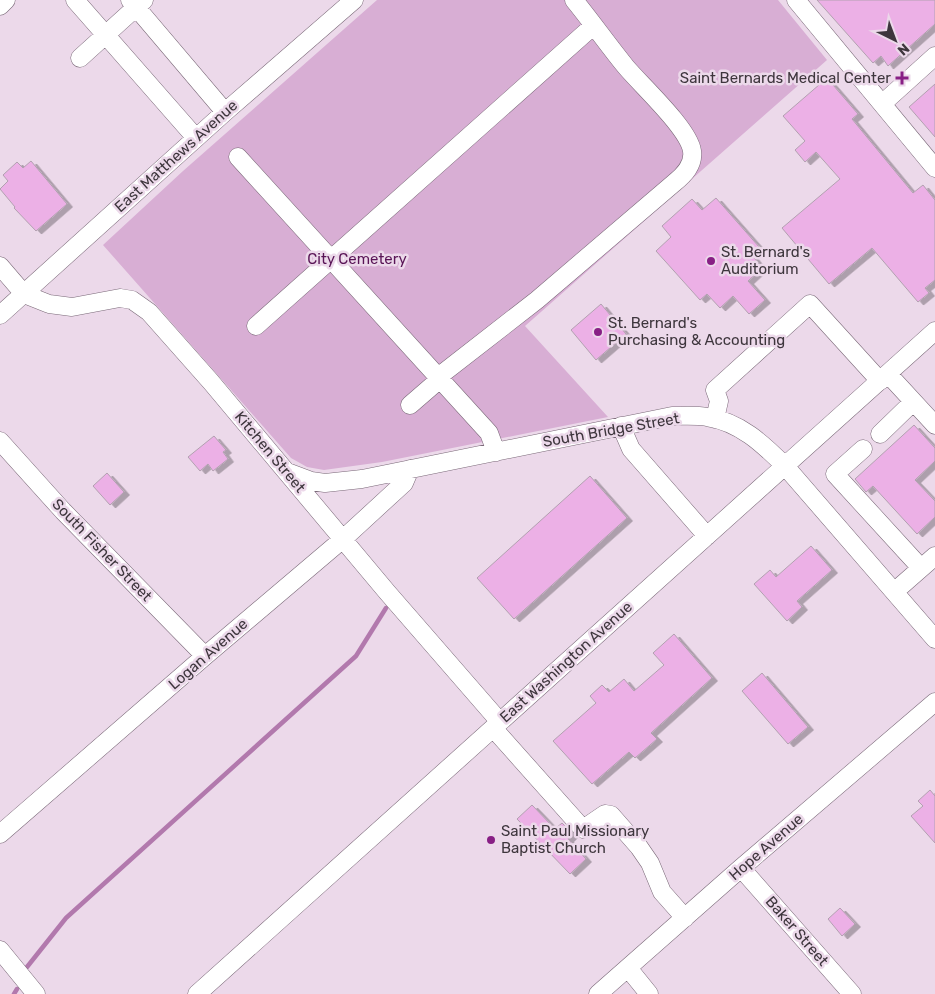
<svg xmlns="http://www.w3.org/2000/svg" width="935" height="994" font-family="Rubik,sans-serif">
	<style>
		.green { fill: #d8aed4 }
		.lines { fill: none; stroke-linecap: round; stroke-linejoin: round }
		.stream { stroke: #b279ad; stroke-width: 4.5 }
		.building { fill: #ecb0e6; stroke: #b2a0b0; filter: url(#shadow) }
		.minor-casing { stroke: #7a6978; stroke-width: 19 }
		.minor { stroke: #fff; stroke-width: 18 }
		.poi-dot { fill: #881f85; stroke: #ecd9ea; stroke-width: 2 }
		.labels { text-anchor: middle; dominant-baseline: central; stroke-width: 5; stroke-linejoin: round; paint-order: stroke }
		.poi-label { font-size: 15px; fill: #3e363d; stroke: #ecd9ea; text-anchor: start }
		.street-label { font-size: 15px; fill: #3e363d; stroke: #ecd9ea }
		.park-label { font-size: 15px; fill: #591456; stroke: #ecd9ea }
	</style>
	<defs>
		<filter id="shadow"><feDropShadow dx="5.5" dy="3" stdDeviation="0" flood-color="#0004"/></filter>
	</defs>
	<rect width="100%" height="100%" fill="#ecd9ea"/>
	<path class="green" d="M377,0h401l49,60 -302,266 83,91 -226,45 -58,8 -17,-3 -16,-9 -188,-213 80,-74z"/>
	<g class="lines">
		<path class="stream" d="M27,967l39,-49 290,-262 30,-48
			M14,994l3,-5"/>
	</g>
	<path class="building" d="M817,0h118v24l-47,42 -7,-10 -8,7z
		M827,78l31,36 -6,5 61,74 10,-8 12,15v80l-10,8 4,5 -11,9 -46,-54 -43,36 -47,-56 58,-49 -24,-27 -11,10 -10,-12 10,-9 -22,-25z
		M935,84v53l-26,-30z
		M31,161l36,43 -31,27 -22,-23 1,-1 -15,-18 8,-8 -5,-6 14,-13 6,6z
		M716,198l44,50 -8,7 10,13 -14,13 17,19 -16,14 -16,-18 -13,12 -13,-14 -7,6 -44,-49 15,-14 -9,-11 30,-27 10,11z
		M601,304l25,30 -30,26 -25,-30z
		M914,425l21,23v13l-20,19 20,21v16l-18,17 -44,-48 -7,6 -11,-13z
		M214,436l12,14 -3,2 5,7 -15,12 -5,-7 -8,7 -12,-14z
		M107,473l17,19 -14,13 -17,-19z
		M590,476l37,42 -113,101 -37,-41z
		M811,546l21,24 -35,31 5,6 -15,14 -33,-37 16,-14 6,7z
		M674,634l38,44 -61,55 6,6 -22,19 -6,-6 -37,32 -39,-43 43,-38 -6,-7 12,-11 7,7 15,-13 10,12 30,-26 -11,-12z
		M762,673l46,54 -20,17 -46,-53z
		M930,790l5,6v47l-24,-27 12,-10 -5,-5z
		M532,805l23,24 7,-6 11,11 -5,5 18,20 -16,15 -53,-55z
		M840,908l15,16 -13,12 -14,-17z"/>
	<g class="lines">
		<g class="minor-casing">
			<path id="minor" d="M75,0l121,138
				M130,0l95,112
				M796,0l139,168
				M0,6l6,-6
				M80,58l64,-58
				M883,103l52,-47
				M238,157l251,276 7,19
				M0,266l24,28 25,10 23,3 48,-9 12,2 17,12 62,70 176,210 113,130
				M0,315l225,-203 129,-112
				M256,326l337,-300
				M888,374l47,51
				M438,377l99,-77 137,-117c10,-8 20,-18 18,-32 -3,-22 -50,-65 -66,-84 -18,-22 -34,-45 -52,-67
				M410,405l30,-26
				M715,419l4,-18 -4,-11 95,-86 70,77
				M621,426l10,23 76,87
				M880,434l33,-32
				M0,441l63,70 142,145
				M863,449l-28,25 86,94
				M287,472l24,9 14,2 37,-4 310,-63c12,0 24,-1 35,1 33,5 56,27 78,49l150,173
				M894,592l41,-36
				M493,728l90,101 22,-15 6,1 28,32 11,16 12,29 23,26
				M0,834l205,-178 138,-117 61,-56 6,-14
				M741,868l111,126
				M0,950l36,44
				M628,968l21,26
				M197,994l738,-663
				M598,994l143,-126 194,-166"/>
		</g>
		<use href="#minor" class="minor"/>
	</g>
	<g class="poi-dot">
		<path d="M899.5 70.5h5v5h5v5h-5v5h-5v-5h-5v-5h5z"/>
		<circle cx="711" cy="261" r="5"/>
		<circle cx="598" cy="332" r="5"/>
		<circle cx="491" cy="840" r="5"/>
	</g>
	<g class="labels">
		<g class="poi-label">
			<text x="891" y="78" text-anchor="end">Saint Bernards Medical Center</text>
			<text x="721" y="252">St. Bernard's<tspan x="721" dy="17">Auditorium</tspan></text>
			<text x="608" y="323">St. Bernard's<tspan x="608" dy="17">Purchasing &amp; Accounting</tspan></text>
			<text x="501" y="831">Saint Paul Missionary<tspan x="501" dy="17">Baptist Church</tspan></text>
		</g>
		<g class="street-label">
			<text transform="translate(176 156) rotate(-42)">East Matthews Avenue</text>
			<text transform="translate(611 430) rotate(-10)">South Bridge Street</text>
			<text transform="translate(270 452) rotate(50)">Kitchen Street</text>
			<text transform="translate(102 550) rotate(46)">South Fisher Street</text>
			<text transform="translate(208 654) rotate(-41)">Logan Avenue</text>
			<text transform="translate(566 662) rotate(-42)">East Washington Avenue</text>
			<text transform="translate(766 847) rotate(-41)">Hope Avenue</text>
			<text transform="translate(797 931) rotate(49)">Baker Street</text>
		</g>
		<g class="park-label">
			<text x="357" y="259">City Cemetery</text>
		</g>
	</g>
	<g transform="translate(895 40) rotate(138)" stroke="#ecd9ea" stroke-width="4" paint-order="stroke">
	<path d="M0-4L9 19L0 12L-9 19Z" fill="#3e363d"/>
	<text y="-8" font-size="14" font-weight="bold" text-anchor="middle" fill="#3e363d">N</text>
	</g>
</svg>
